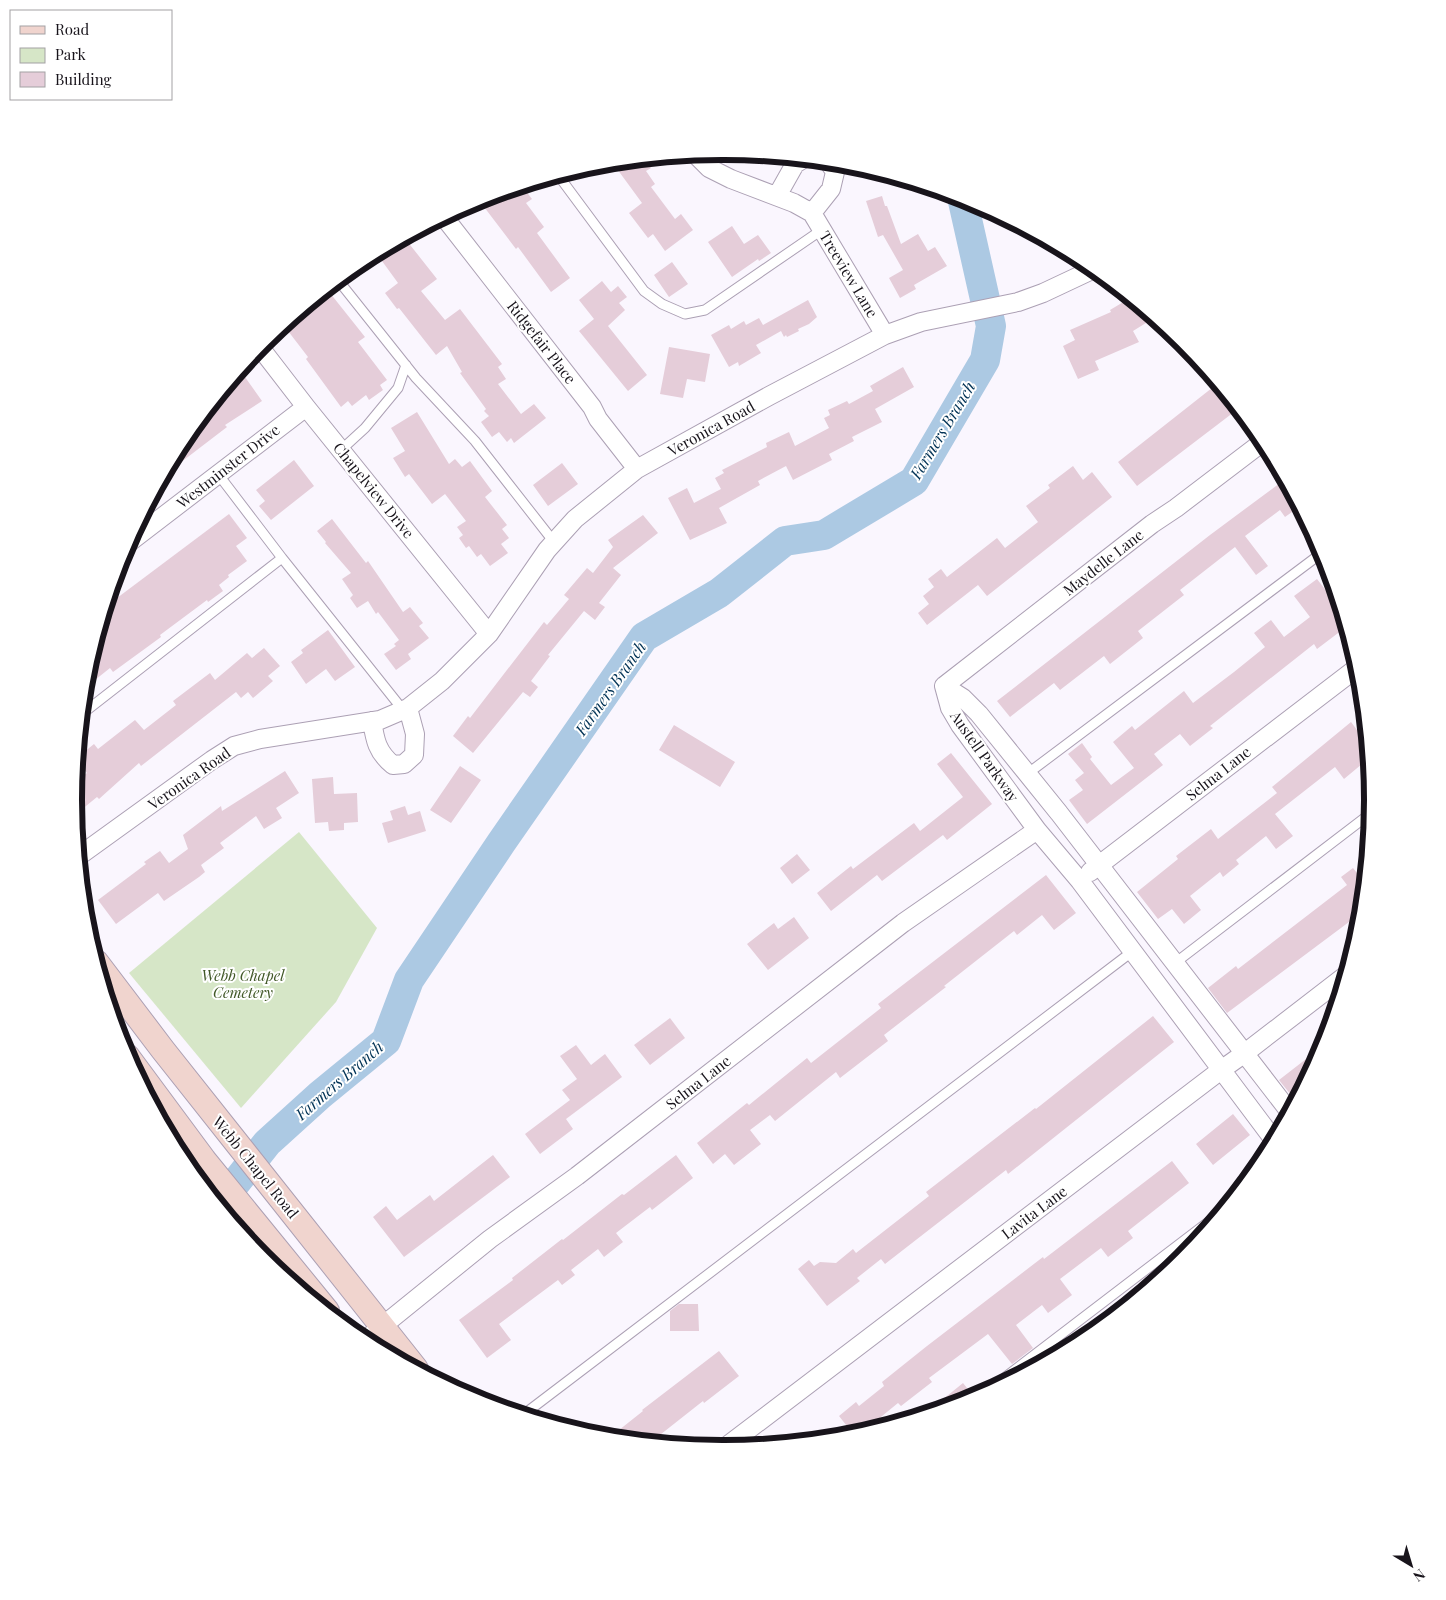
<svg xmlns="http://www.w3.org/2000/svg" width="1446" height="1600" font-family="'Playfair Display',serif">
	<style>
		.green { fill: #d6e6c7 }
		.lines { fill: none; stroke-linecap: round; stroke-linejoin: round }
		.river { stroke: #acc9e3; stroke-width: 30 }
		.building { fill: #e5cdd9 }
		.lane-casing { stroke: #aca0b4; stroke-width: 11 }
		.street-casing { stroke: #aca0b4; stroke-width: 20 }
		.secondary-casing { stroke: #aca0b4; stroke-width: 26 }
		.lane { stroke: #fff; stroke-width: 9 }
		.street { stroke: #fff; stroke-width: 18 }
		.secondary { stroke: #f0d4ce; stroke-width: 24 }
		.labels { text-anchor: middle; dominant-baseline: central; stroke-width: 4; stroke-linejoin: round; paint-order: stroke }
		.street-label { font-size: 15px; fill: #18141b; stroke: #fff }
		.park-label { font-size: 15px; font-style: italic; fill: #415827; stroke: #fff }
		.water-label { font-size: 16px; font-style: italic; fill: #013255; stroke: #fff }
		.rim { fill: none; stroke: #18141b; stroke-width: 6 }
	</style>
	<rect width="100%" height="100%" fill="#faf6fe"/>
	<path class="green" d="M299,832l78,96 -41,74 -95,106 -112,-135z"/>
	<g class="lines">
		<path class="river" d="M219,1204l48,-61 53,-48 66,-54 23,-61 92,-137 143,-206 75,-44 66,-52 39,-6 90,-54 71,-121 6,-34 -29,-129"/>
	</g>
	<path class="building" d="M644,159l7,9 -5,3 9,13 -4,3 24,32 6,-5 12,16 -28,21 -12,-17 -5,4 -19,-25 13,-10 -30,-41z
		M522,186l10,13 -6,4 18,24 -7,6 33,45 -19,14 -33,-45 -2,2 -38,-50z
		M882,196l3,10h2l14,38 17,-10 10,17 7,-4 12,19 -33,19 2,4 -16,9 -11,-20 14,-8 -20,-35 -5,2 -12,-36z
		M732,226l12,18 14,-9 13,18 -12,8 -1,-2 -26,18 -24,-35z
		M407,241l30,38 -16,12 24,29 15,-11 42,55 -4,3 8,12 -8,5 23,30 13,-10 12,14 -32,25 -3,-5 -4,4 -8,-10 -7,5 -11,-15 8,-6 -5,-5 2,-2 -26,-36 2,-1 -15,-26 -11,9 -37,-47 -2,1 -12,-16 13,-10 -16,-22z
		M672,262l16,22 -19,13 -15,-22z
		M602,281l9,11 7,-6 9,11 -8,6 6,7 -17,16 39,49 -19,16 -49,-60 15,-12 -15,-19z
		M330,293l35,44 -7,5 29,38 -7,5 3,5 -14,10 -3,-5 -14,11 -4,-5 -7,6 -35,-48 2,-2 -23,-30z
		M1130,298l24,20 -21,13 6,11 -44,19 4,9 -21,9 -15,-33 12,-6 -5,-10 41,-18 -1,-2z
		M808,300l9,17 -8,7 -11,5 1,2 -12,6 -1,-2 -2,2 -3,-6 -25,14 5,8 -22,13 -1,-4 -9,5 -18,-32 18,-10 2,4 13,-8 2,4 13,-7 4,7z
		M669,347l41,7 -5,28 -18,-3 -4,19 -23,-4z
		M903,367l11,20 -39,22 7,13 -30,15 2,4 -25,13 3,6 -39,20 -7,-14 -28,15 2,4 -41,23 8,15 -37,17 -22,-42 19,-10 7,15 27,-14 -6,-11 9,-5 -2,-3 45,-23 -1,-4 23,-11 6,14 34,-18 -5,-10 6,-3 -2,-5 19,-9 2,3 24,-13 -3,-5z
		M240,370l22,31 -37,24 2,2 -64,49 20,-37z
		M1217,384l21,25 -101,77 -19,-24z
		M417,412l32,52 6,-5 7,8 8,-6 22,30 -7,6 22,28 -5,4 7,9 -8,6 7,9 -18,13 -9,-12 -4,3 -8,-11 -3,2 -7,-10 4,-3 -6,-8 9,-6 -21,-27 -13,10 -23,-30 -4,3 -12,-19 12,-7 -14,-23z
		M294,460l20,26 -43,34 -12,-14 6,-5 -9,-11z
		M562,463l16,21 -30,22 -15,-21z
		M1073,466l10,14 9,-8 20,25 -125,99 -9,-11 -51,40 -9,-12 11,-9 -6,-8 11,-9 -6,-8 13,-10 6,8 50,-39 8,10 33,-26 -12,-16 24,-18 -2,-3z
		M1284,480l15,27 -14,10 -5,-7 -35,26 23,30 -12,9 -21,-28 -55,43 4,5 -46,36 5,7 -33,26 -6,-8 -44,34 -6,-7 -44,34 -13,-16 213,-166z
		M229,514l18,24 -11,8 11,15 -19,14 1,2 -10,8 4,6 -15,11 -1,-2 -47,35 1,2 -48,35 -3,-4 -25,20 1,-15 17,-55 10,-8 -4,-6z
		M643,515l15,18 -45,35 8,7 -22,28 6,4 -10,13 -11,-9 -36,44 2,1 -19,25 7,6 -8,10 -7,-5 -50,61 -20,-17 15,-20 2,2 74,-96 3,3 22,-26 -5,-4 23,-27 6,5 20,-26 -5,-7z
		M332,519l34,44 2,-2 35,51 7,-5 13,16 -4,3 10,12 -21,16 3,5 -15,11 -12,-16 12,-8 -2,-2 5,-4 -21,-28 -2,2 -8,-13 -11,7 -7,-10 3,-3 -11,-16 9,-6 -26,-30 1,-1 -9,-11z
		M1317,579l24,31 5,17 -29,22 -3,-5 -104,82 3,2 -23,18 -10,-12 -26,20 9,11 -76,59 -18,-24 14,-10 -8,-10 9,-7 -16,-19 14,-11 10,14 -2,2 21,26 23,-17 -21,-26 19,-16 3,4 49,-39 9,12 41,-31 31,-25 -11,-14 17,-13 13,17 26,-20 -16,-21z
		M328,630l27,37 -20,14 -9,-12 -20,15 -15,-22 12,-9 -2,-3z
		M264,648l16,18 -12,10 5,5 -20,17 -5,-6 -7,6 -5,-6 -95,74 -2,-3 -40,36 -2,-2 -22,18 -1,-15 1,-18 12,-9 -9,-12v-4l16,-13 4,5 37,-29 9,10 32,-25 -3,-4 37,-28 5,7 32,-27 5,5z
		M1351,722l15,20 2,17 -24,20 -9,-12 -60,47 18,22 -17,13 -10,-13 -30,24 3,4 -16,13 -3,-5 -30,24 11,14 -17,14 -12,-15 -14,10 -21,-27 41,-33 -2,-3 35,-27 7,10 59,-46 -5,-6z
		M674,725l61,37 -15,25 -61,-37z
		M951,753l41,51 -45,36 -4,-5 -61,46 -5,-6 -46,36 -14,-18 34,-27 2,3 61,-46 6,8 43,-34 -26,-33z
		M460,766l21,14 -30,43 -21,-13z
		M285,771l14,22 -23,15 6,10 -18,11 -8,-13 -36,27 4,5 -23,17 4,7 -6,5 -35,24 -6,-8 -42,31 -18,-24 48,-36 -2,-2 16,-11 9,12 19,-14 -5,-14 38,-29 1,5z
		M333,777l1,17 23,-1 1,29 -14,1v7l-15,1 -1,-9 -13,1 -3,-44z
		M405,806l3,9 12,-4 6,20 -38,12 -6,-20 11,-3 -3,-9z
		M797,854l13,16 -18,14 -12,-16z
		M1353,868l11,14 -3,31 -134,100 -19,-25 28,-22 2,3 109,-84 -6,-8z
		M1046,875l30,38 -22,17 -12,-15 -25,20 -3,-4 -70,55 2,1 -62,48 4,6 -48,37 -4,-6 -61,49 -5,-6 -20,15 11,14 -27,21 -9,-11 -12,10 -16,-21 50,-40 2,2 58,-47 4,5 70,-55 -3,-4z
		M794,917l15,21 -41,32 -21,-26 27,-21 4,6z
		M1153,1016l21,26 -166,132 -2,-4 -121,94 -4,-5 -24,19 3,3 -33,25 -29,-37 11,-9 5,6 6,-4 16,1 17,-14 3,4 73,-57 -3,-4 109,-84 1,1z
		M670,1018l15,20 -35,27 -16,-20z
		M576,1045l15,20 14,-11 17,23 -56,42 7,10 -33,25 -15,-20 45,-34 -8,-10 15,-11 -17,-23z
		M1324,1045l-1,4 -28,51 -16,-20z
		M1233,1114l17,21 -37,30 -17,-21z
		M493,1155l17,22 -106,80 -31,-40 13,-11 11,14 33,-25 4,6z
		M676,1155l17,23 -41,32 -2,-3 -34,26 7,9 -19,15 -6,-8 -27,21 4,5 -13,10 -4,-5 -59,44 12,16 -24,18 -28,-38 54,-40 -1,-2 50,-39 1,1 59,-46 2,1z
		M1172,1161l17,22 -61,48 5,7 -25,19 -7,-9 -41,31 12,16 -24,18 -6,-8 -26,20 17,23 -21,16 -24,-30 -59,44 3,4 -31,24 -3,-3 -38,31 -6,1 -15,-19 17,-14 3,4 25,-20 -2,-4 45,-36 116,-89 1,2z
		M679,1304h19l1,27h-29v-20z
		M719,1351l20,25 -35,27 -1,-2 -52,41 -42,-4 34,-27 -1,-1z
		M963,1383l12,15 -49,16v-1z"/>
	<g class="lines">
		<g class="lane-casing">
			<path id="lane" d="M558,175l86,116 18,13 23,10 20,-4 118,-81
				M338,280l78,98 59,63 79,101
				M341,450l24,-22 33,-40 8,-23
				M218,474l64,84
				M82,714l200,-156 121,152
				M1027,774l296,-222
				M1175,963l196,-150
				M987,1391l233,-178
				M523,1415l610,-464"/>
		</g>
		<g class="street-casing">
			<path id="street" d="M695,154l14,14 22,11 63,24 18,10 73,122
				M777,196l18,-32 8,-5
				M812,213l19,-24 4,-17 -7,-11
				M444,217l148,190 6,12 39,50
				M259,346l47,61 183,227
				M127,544l179,-137
				M944,686l6,22 10,17 77,105 43,51 194,259
				M944,686l19,12 16,16 80,99 230,298
				M944,686l208,-162 24,-16 88,-67
				M372,721c3,19 5,31 21,44l11,-1 10,-9 1,-21 -7,-26
				M79,856l133,-96 22,-14 26,-7 120,-19 28,-12 34,-27 47,-47 58,-84 28,-31 62,-50 132,-73 116,-61 36,-13 97,-20 25,-9 51,-24
				M1090,872l268,-205
				M364,1341l126,-102 87,-63 326,-253 134,-93
				M723,1449l498,-379 24,-17 100,-77"/>
		</g>
		<g class="secondary-casing">
			<path id="secondary" d="M97,963l66,87 253,319
				M127,1056l77,104 123,151"/>
		</g>
		<use href="#lane" class="lane"/>
		<use href="#street" class="street"/>
		<use href="#secondary" class="secondary"/>
	</g>
	<g class="labels">
		<g class="street-label">
			<text transform="translate(849 274) rotate(59)">Treeview Lane</text>
			<text transform="translate(542 342) rotate(52)">Ridgefair Place</text>
			<text transform="translate(711 428) rotate(-29)">Veronica Road</text>
			<text transform="translate(228 466) rotate(-38)">Westminster Drive</text>
			<text transform="translate(374 490) rotate(51)">Chapelview Drive</text>
			<text transform="translate(1103 562) rotate(-38)">Maydelle Lane</text>
			<text transform="translate(985 756) rotate(55)">Austell Parkway</text>
			<text transform="translate(1218 773) rotate(-38)">Selma Lane</text>
			<text transform="translate(189 778) rotate(-35)">Veronica Road</text>
			<text transform="translate(698 1082) rotate(-38)">Selma Lane</text>
			<text transform="translate(256 1167) rotate(51)">Webb Chapel Road</text>
			<text transform="translate(1034 1212) rotate(-37)">Lavita Lane</text>
		</g>
		<g class="park-label">
			<text x="243" y="975">Webb Chapel<tspan x="243" dy="17">Cemetery</tspan></text>
		</g>
		<g class="water-label">
			<text transform="translate(942 430) rotate(-59)">Farmers Branch</text>
			<text transform="translate(610 688) rotate(-55)">Farmers Branch</text>
			<text transform="translate(339 1080) rotate(-41)">Farmers Branch</text>
		</g>
	</g>
	<path d="M0 0H1446V1600H0ZM722 160H724A640 640 0 0 1 1364 800V800A640 640 0 0 1 724 1440H722A640 640 0 0 1 82 800V800A640 640 0 0 1 722 160Z" fill="#fff" fill-rule="evenodd"/>
	<path class="rim" d="M722 160H724A640 640 0 0 1 1364 800V800A640 640 0 0 1 724 1440H722A640 640 0 0 1 82 800V800A640 640 0 0 1 722 160Z"/>
	<rect x="10" y="10" width="162" height="90" fill="#ffffff" stroke="#a3a1a4"/>
	<rect x="20" y="26" width="25" height="8" fill="#f0d4ce" stroke="#a3a1a4"/>
	<text x="55" y="35" font-size="15" fill="#18141b">Road</text>
	<rect x="20" y="48" width="25" height="15" fill="#d6e6c7" stroke="#a3a1a4"/>
	<text x="55" y="60" font-size="15" fill="#18141b">Park</text>
	<rect x="20" y="72" width="25" height="15" fill="#e5cdd9" stroke="#a3a1a4"/>
	<text x="55" y="85" font-size="15" fill="#18141b">Building</text>
	<g transform="translate(1411 1565) rotate(142)" stroke="#ffffff" stroke-width="4" paint-order="stroke">
	<path d="M0-4L9 19L0 12L-9 19Z" fill="#18141b"/>
	<text y="-8" font-size="14" font-weight="bold" text-anchor="middle" fill="#18141b">N</text>
	</g>
</svg>
